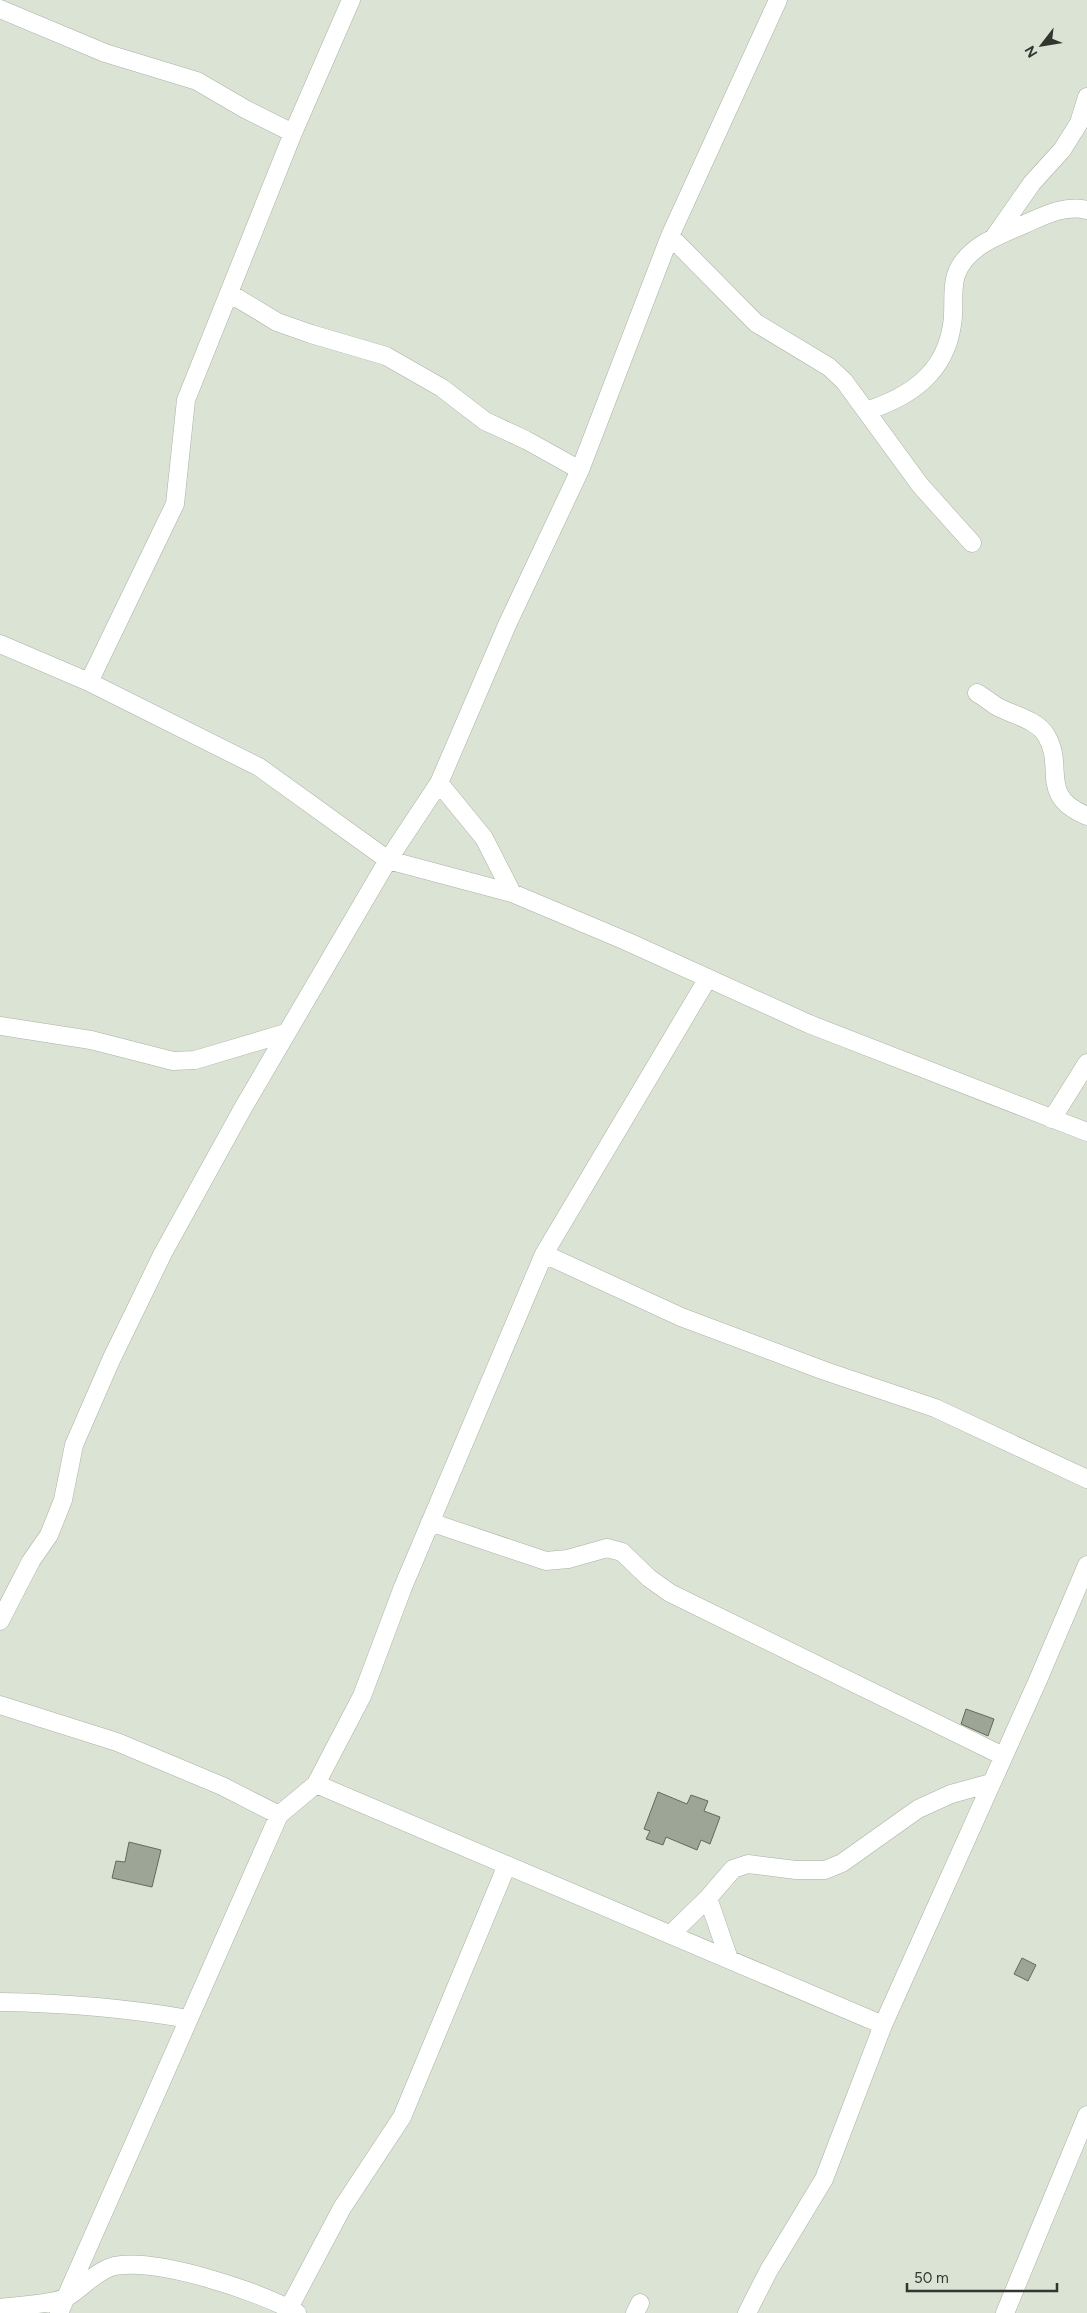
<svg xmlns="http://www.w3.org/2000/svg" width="1087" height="2313" font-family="Figtree,sans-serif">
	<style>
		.building { fill: #9da597; stroke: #626a5c }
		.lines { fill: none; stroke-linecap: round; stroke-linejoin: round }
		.street-casing { stroke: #a9b2a3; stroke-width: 19 }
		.street { stroke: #fff; stroke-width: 18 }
	</style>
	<rect width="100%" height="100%" fill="#dae3d4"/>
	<path class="building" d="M966,1709l28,10 -6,17 -27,-12z
		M658,1792l29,12 4,-9 17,6 -4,10 16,6 -10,27 -9,-4 -4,10 -31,-13 -3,8 -17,-6 4,-8 -6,-2z
		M129,1842l32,8 -9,37 -40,-9 4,-17 9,1z
		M1022,1958l14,7 -8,16 -14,-7z"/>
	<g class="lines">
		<g class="street-casing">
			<path id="street" d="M0,9l105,44 92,28 48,28 48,24
				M670,236l86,87 73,44 15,14 76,104 52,58
				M995,236l37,-53 30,-33 17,-27 8,-26
				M229,293l48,29 34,12 75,22 56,32 43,33 41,19 54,30
				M866,411c44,-14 79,-38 86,-86 3,-16 -1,-35 4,-50 10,-29 44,-40 69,-51 18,-8 41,-20 62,-14
				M0,644l89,38 170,85 129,93 124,33 114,48 183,83 278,108
				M89,682l86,-178 11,-104 107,-267 58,-133
				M977,693c7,4 13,9 19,13 16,9 40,13 50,29 20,33 -9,60 41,81
				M439,783l45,55 28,55
				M0,1026l91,14 82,21 22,-1 91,-27
				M1052,1119l35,-56
				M544,1254l137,63 144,54 110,37 152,71
				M430,1522l116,39 22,-2 39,-11 15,4 27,26 21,15 333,163
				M0,1621l31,-60 18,-26 14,-35 11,-55 37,-85 52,-107 80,-145 145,-248 51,-77 68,-158 73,-155 90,-234 108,-236
				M0,1705l117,37 105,44 57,29
				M316,1784l567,241
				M708,1898l21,61
				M671,1934l37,-36 25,-29 15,-5 48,6h29l17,-7 76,-54 33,-15 40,-11
				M0,2002c64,1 126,6 189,17
				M0,2308c15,-2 55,-4 67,-11 15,-9 27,-24 44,-30 39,-12 151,25 186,46
				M289,2308l53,-100 60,-91 105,-252
				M59,2313l220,-498 37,-31 46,-88 41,-109 141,-333 164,-276
				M635,2313l5,-10
				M747,2313l22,-43 55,-91 59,-154 155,-345 49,-115
				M1005,2313l82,-198"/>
		</g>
		<use href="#street" class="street"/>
	</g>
	<g transform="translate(1042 45) rotate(239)" stroke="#dae3d4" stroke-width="4" paint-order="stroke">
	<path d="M0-4L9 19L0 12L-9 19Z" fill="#323530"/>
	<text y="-8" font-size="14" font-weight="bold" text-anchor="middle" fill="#323530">N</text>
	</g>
	<path d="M907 2283v8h150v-8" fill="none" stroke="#323530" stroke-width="2.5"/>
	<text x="914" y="2283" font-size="15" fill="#323530" stroke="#dae3d4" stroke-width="4" paint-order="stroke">50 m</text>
</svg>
